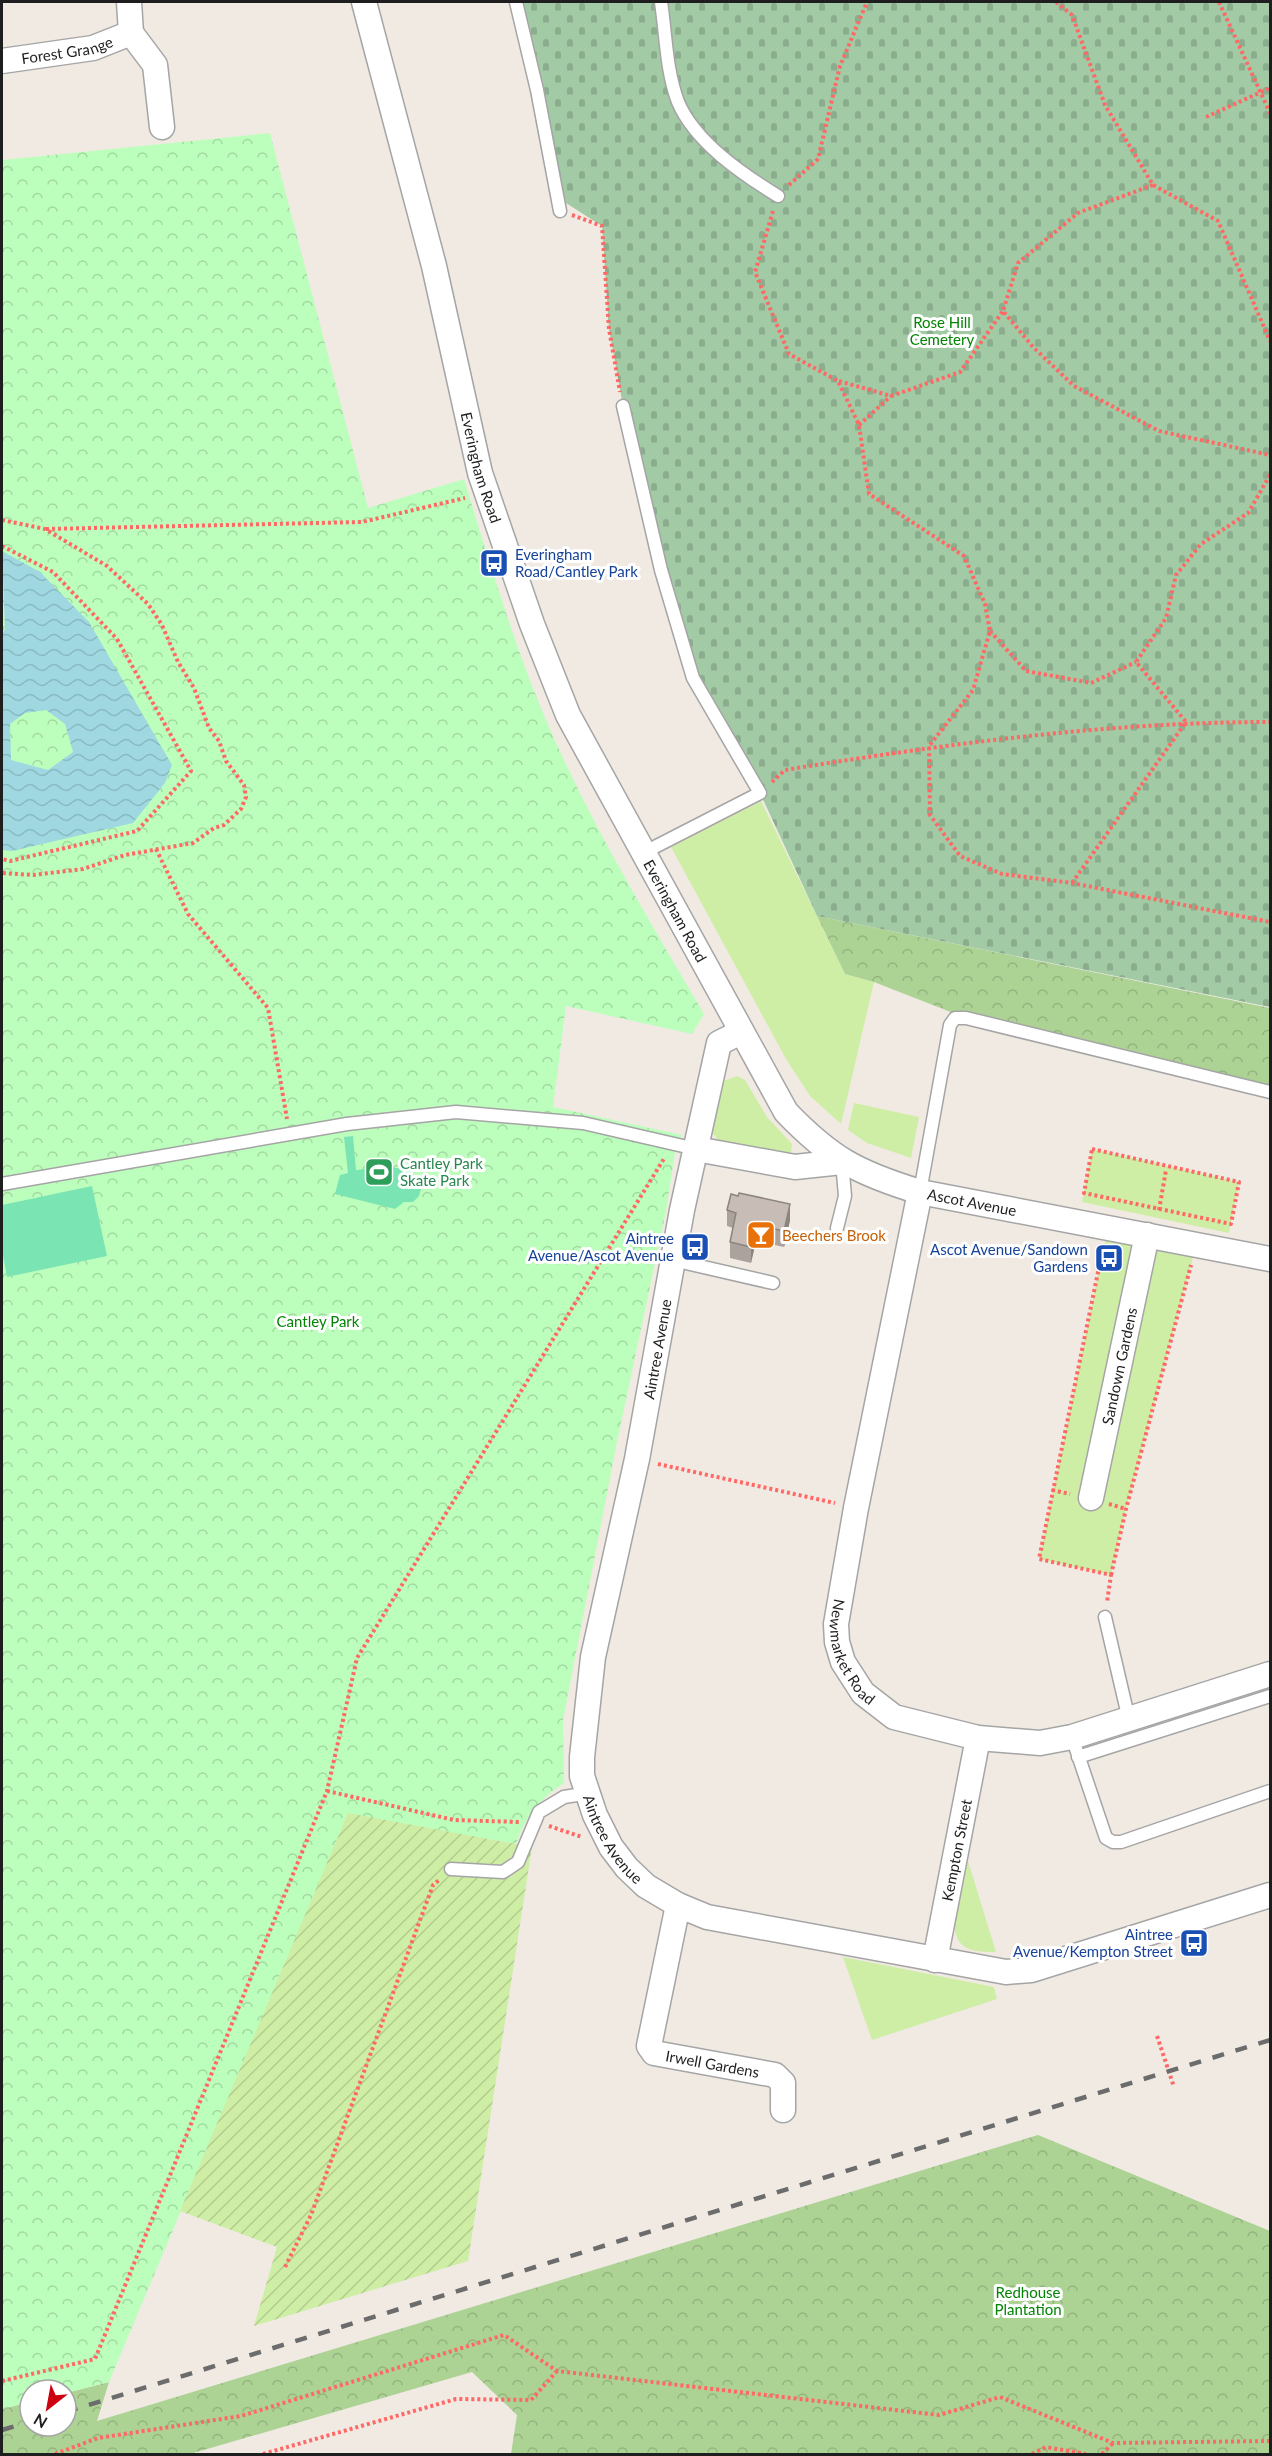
<svg xmlns="http://www.w3.org/2000/svg" width="1272" height="2456" font-family="Lato,sans-serif">
	<style>
		.grass { fill: #cfeea5 }
		.forest { fill: url(#forest-crowns) }
		.cemetery { fill: url(#cemetery-stones) }
		.park { fill: url(#park-crowns) }
		.garden { fill: url(#garden-furrows) }
		.pitch { fill: #7ae5b3 }
		.water { fill: url(#water-waves); fill-rule: evenodd }
		.lines { fill: none; stroke-linecap: round; stroke-linejoin: round }
		.lane-casing { stroke: #a5a5a5; stroke-width: 15 }
		.street-casing { stroke: #a5a5a5; stroke-width: 27 }
		.path { stroke: #ff6865; stroke-width: 4; stroke-dasharray: 3 3; stroke-linecap: butt }
		.lane { stroke: #fff; stroke-width: 12 }
		.street { stroke: #fff; stroke-width: 24 }
		.rail { stroke: #6c6c6c; stroke-width: 4.5; stroke-dasharray: 12 12; stroke-linecap: butt }
		.wall { fill: #aca29d }
		.shaded-wall { fill: #8c847f }
		.building { fill: #c8bcb6; stroke: #8c847f; stroke-width: 1.5 }
		.labels { text-anchor: middle; dominant-baseline: central; stroke-width: 6; stroke-linejoin: round; paint-order: stroke }
		.street-label { font-size: 15px; fill: #1e1e1e; stroke: #fff }
		.park-label { font-size: 15px; fill: #038503; stroke: #fff }
		.transit-label { font-size: 15px; fill: #164399; stroke: #fff; text-anchor: end }
		.leisure-label { font-size: 15px; fill: #27864d; stroke: #fff; text-anchor: start }
		.food-label { font-size: 15px; fill: #c56008; stroke: #fff; text-anchor: start }
	</style>
	<defs>
		<pattern id="forest-crowns" width="20" height="18" patternUnits="userSpaceOnUse" patternTransform="scale(1.5)"><rect width="20" height="18" fill="#acd294"/><path d="M2 6a3 3 0 1 1 6 0M12 15a3 3 0 1 1 6 0" fill="none" stroke="#94b47f"/></pattern>
		<pattern id="cemetery-stones" width="16" height="16" patternUnits="userSpaceOnUse" patternTransform="scale(1.5)"><rect width="16" height="16" fill="#a2caa5"/><path d="M2 7V4a2 2 0 0 1 4 0v3zM10 15v-3a2 2 0 0 1 4 0v3z" fill="#8bad8e"/></pattern>
		<pattern id="park-crowns" width="20" height="18" patternUnits="userSpaceOnUse" patternTransform="scale(1.5)"><rect width="20" height="18" fill="#bcfebc"/><path d="M2 6a3 3 0 1 1 6 0M12 15a3 3 0 1 1 6 0" fill="none" stroke="#a1d9a1"/></pattern>
		<pattern id="garden-furrows" width="10" height="10" patternUnits="userSpaceOnUse" patternTransform="scale(1.5)"><rect width="10" height="10" fill="#cfeea5"/><path d="M-1 1l2-2M0 10L10 0M9 11l2-2" fill="none" stroke="#b1cc8e"/></pattern>
		<pattern id="water-waves" width="16" height="10" patternUnits="userSpaceOnUse" patternTransform="scale(1.5)"><rect width="16" height="10" fill="#a0d8e1"/><path d="M0 5q4-4 8 0t8 0" fill="none" stroke="#89b9c1"/></pattern>
	</defs>
	<rect width="100%" height="100%" fill="#f0eae3"/>
	<path class="grass" d="M761,801l84,173 29,8 -33,142 -31,-28 -24,-37 -115,-212z
		M737,1076l8,4 22,37 25,27 -1,8 -10,4 -60,-13 -13,-15 10,-45z
		M854,1103l65,14 -8,41 -44,-15 -19,-13z
		M1092,1149l147,33 -10,51 -147,-31z
		M1108,1227l88,19 -70,263 -15,66 -72,-16z
		M968,1861l28,91c-23,0 -40,-1 -42,-28z
		M843,1957l151,30 3,12 -125,41z"/>
	<path class="forest" d="M817,916l453,92v84l-304,-74 -92,-36 -29,-8z
		M1038,2135l232,96v223h-759l6,-39 -45,-43 -282,82h-188v-45l28,-7v24h36v-33l43,-11 -12,39z"/>
	<path class="cemetery" d="M521,2h749v1005l-453,-91 -57,-123 -67,-115 -70,-272 -14,-77 -7,-103 -36,-23z"/>
	<path class="park" d="M270,133l98,375 96,-29c29,95 57,190 99,279 41,88 92,172 141,256l-12,20 -126,-28 -13,101 129,28 -7,17 -9,59 -49,231 -54,278 1,63c-25,17 -38,32 -48,61l-168,-30 -239,568 -43,11v-3h-36v12l-28,7v-2249z"/>
	<path class="garden" d="M348,1813l184,34 -64,414 -214,65 23,-79 -97,-36z"/>
	<path class="pitch" d="M353,1136l3,34c25,-1 53,-10 66,15l-3,11 -6,6h-9l-9,7 -60,-15 5,-19 8,-2 -4,-36z
		M92,1186l15,70 -100,21 -5,-27v-45z"/>
	<path class="water" d="M2,551l38,21 49,50 83,143 -7,18 -32,40 -121,28 -10,-1v-216l3,-5zM46,710l19,14 8,28 -25,18 -37,-10 -1,-36 15,-11z"/>
	<g class="lines">
		<g class="lane-casing">
			<path id="lane" d="M516,2l21,88 23,121
				M661,2c5,33 5,68 17,100 17,40 64,72 100,94
				M623,406l38,164 32,108 67,115 -117,60
				M2,1184l345,-60 109,-12 127,11 113,26
				M920,1192l30,-167 5,-7h11l304,74
				M837,1228l8,-32 -3,-34
				M673,1260l100,23
				M1105,1617l24,103
				M1072,1737l34,101 7,4h8l149,-51
				M1078,1757l192,-61
				M451,1869l52,3 15,-10 21,-50 25,-15 25,-4"/>
		</g>
		<g class="street-casing">
			<g id="street">
				<path id="s1" d="M364,2l70,264 46,207 52,151 36,91 218,397c45,47 72,61 134,80l350,67"/>
				<path d="M131,33l24,32 7,62"/>
				<path id="s2" d="M2,61l91,-13 38,-15 -2,-31"/>
				<path id="s3" d="M741,1032l-22,11 -37,167 -45,249 -44,198 -11,100v19l13,39 16,32 16,21 19,18 32,19 29,12 299,55 25,-2 239,-75"/>
				<path d="M696,1149l99,18 47,-5"/>
				<path id="s4" d="M920,1192l-64,316 -20,116 1,18 6,20 20,31 31,24 84,21 62,5 32,-6 198,-63"/>
				<path id="s5" d="M1091,1498l56,-263"/>
				<path id="s6" d="M678,1905l-29,141 5,7 121,22 8,8v27"/>
				<path id="s7" d="M935,1960l43,-222"/>
			</g>
		</g>
		<path class="path" d="M1056,2l16,13 33,90 48,80 65,36 52,120
			M1219,2l51,111
			M1206,117l64,-29
			M789,185l29,-26 22,-93 27,-64
			M1153,185l-75,28 -60,50 -15,48 30,36 41,39 85,45 111,24
			M773,211l-18,61 34,82 49,27 21,44 10,69 95,62 21,48 5,27 -17,59 -44,56 1,69 30,41 42,18 70,9 198,39
			M572,215l30,11 7,103 11,63
			M839,381l52,15 69,-24 43,-61
			M859,425l32,-29
			M2,520l43,9 62,37 41,38 14,21 16,37 16,26 15,40 10,13 7,20 18,24 2,12 -5,12 -17,16 -10,3 -21,15 -68,12 -42,14 -50,6 -31,-2
			M46,529l316,-7 103,-24
			M2,546l51,26 64,67 74,132 -54,60 -127,30 -8,-2
			M990,631l36,40 65,12 45,-21
			M772,782l13,-12c160,-26 323,-48 485,-48
			M156,849l32,65 80,94 19,111
			M1072,883l114,-161 -50,-60 30,-44 10,-43 25,-31 47,-31 22,-38
			M1092,1149l147,33 -8,42 -147,-31z
			M1159,1210l7,-40
			M1103,1248l-64,311 72,16 -4,27
			M658,1464l177,39
			M1052,1490l18,4
			M1109,1504l17,5
			M1111,1575l15,-66 65,-244
			M327,1791l127,29 65,2
			M549,1826l33,11
			M1157,2036l17,51
			M285,2267l26,-52 122,-330 6,-5
			M2,2381l93,-22 232,-568 30,-133 308,-501
			M55,2454l43,-16 143,-22 263,-81 53,36 382,44 61,-18 113,46 157,-2
			M263,2454l193,-55 75,1 26,-29
			M1032,2454l14,-7 40,7
			M1102,2454l11,-11"/>
		<use href="#lane" class="lane"/>
		<use href="#street" class="street"/>
		<path class="rail" d="M66,2412l1204,-372
			M2,2430l28,-8"/>
	</g>
	<path class="wall" d="M727,1210l63,10 -6,27 -28,-6 -5,22 -21,-5v-16l3,-14 -6,-2z"/>
	<path class="shaded-wall" d="M790,1204v16l-6,27v-16z
		M756,1225v16l-5,22v-16z"/>
	<path class="building" d="M739,1193l51,11 -6,27 -28,-6 -5,22 -21,-5 6,-29 -9,-3 4,-16 7,2z"/>
	<defs>
		<g id="bus-square" transform="scale(1.5)"><rect x="-9" y="-9" width="18" height="18" rx="4" fill="#1a4fb4" stroke="#fff"/><path d="M-5-6H5V4H4V6H2V4H-2V6H-4V4H-5ZM-3.5-4V0h7V-4ZM-3.5 1.2v1.5H-2V1.2ZM2 1.2v1.5H3.5V1.2Z" fill="#fff"/></g>
		<g id="stadium-square" transform="scale(1.5)"><rect x="-9" y="-9" width="18" height="18" rx="4" fill="#2e9e5b" stroke="#fff"/><path d="M0-5a6.5 5 0 1 0 0 10a6.5 5 0 1 0 0-10ZM-3.5-1.8h7v3.6h-7Z" fill="#fff"/></g>
		<g id="bar-square" transform="scale(1.5)"><rect x="-9" y="-9" width="18" height="18" rx="4" fill="#e8710a" stroke="#fff"/><path d="M-6-5H6L.8 .8V4.5H3.5V6h-7V4.5H-.8V.8Z" fill="#fff"/></g>
	</defs>
	<g fill-rule="evenodd">
		<use href="#bus-square" x="494" y="563"/>
		<use href="#stadium-square" x="379" y="1172"/>
		<use href="#bar-square" x="761" y="1235"/>
		<use href="#bus-square" x="695" y="1247"/>
		<use href="#bus-square" x="1109" y="1258"/>
		<use href="#bus-square" x="1194" y="1943"/>
	</g>
	<g class="labels">
		<g class="street-label">
			<text stroke="none"><textPath href="#s2" startOffset="66">Forest Grange</textPath></text>
			<text stroke="none"><textPath href="#s1" startOffset="480">Everingham Road</textPath></text>
			<text stroke="none"><textPath href="#s1" startOffset="966">Everingham Road</textPath></text>
			<text stroke="none"><textPath href="#s1" startOffset="1407">Ascot Avenue</textPath></text>
			<text transform="translate(657 1349) rotate(-80)">Aintree Avenue</text>
			<text stroke="none"><textPath href="#s5" startOffset="135">Sandown Gardens</textPath></text>
			<text stroke="none"><textPath href="#s4" startOffset="472">Newmarket Road</textPath></text>
			<text stroke="none"><textPath href="#s3" startOffset="842">Aintree Avenue</textPath></text>
			<text stroke="none"><textPath href="#s7" startOffset="112">Kempton Street</textPath></text>
			<text stroke="none"><textPath href="#s6" startOffset="212">Irwell Gardens</textPath></text>
		</g>
		<g class="park-label">
			<text x="942" y="322">Rose Hill<tspan x="942" dy="17">Cemetery</tspan></text>
			<text x="318" y="1321">Cantley Park</text>
			<text x="1028" y="2292">Redhouse<tspan x="1028" dy="17">Plantation</tspan></text>
		</g>
		<g class="transit-label">
			<text x="515" y="554" text-anchor="start">Everingham<tspan x="515" dy="17">Road/Cantley Park</tspan></text>
			<text x="674" y="1238">Aintree<tspan x="674" dy="17">Avenue/Ascot Avenue</tspan></text>
			<text x="1088" y="1249">Ascot Avenue/Sandown<tspan x="1088" dy="17">Gardens</tspan></text>
			<text x="1173" y="1934">Aintree<tspan x="1173" dy="17">Avenue/Kempton Street</tspan></text>
		</g>
		<g class="leisure-label">
			<text x="400" y="1163">Cantley Park<tspan x="400" dy="17">Skate Park</tspan></text>
		</g>
		<g class="food-label">
			<text x="782" y="1235">Beechers Brook</text>
		</g>
	</g>
	<rect width="1272" height="2456" fill="none" stroke="#1e1e1e" stroke-width="6"/>
	<g transform="translate(48 2408) rotate(211)"><circle r="28" fill="#ffffff" stroke="#a5a5a5" stroke-width="1.5"/>
	<path d="M0-4.5L10 22L0 15L-10 22Z" fill="#cc0011"/>
	<text y="-9" font-size="16" font-weight="bold" text-anchor="middle" fill="#1e1e1e">N</text>
	</g>
</svg>
